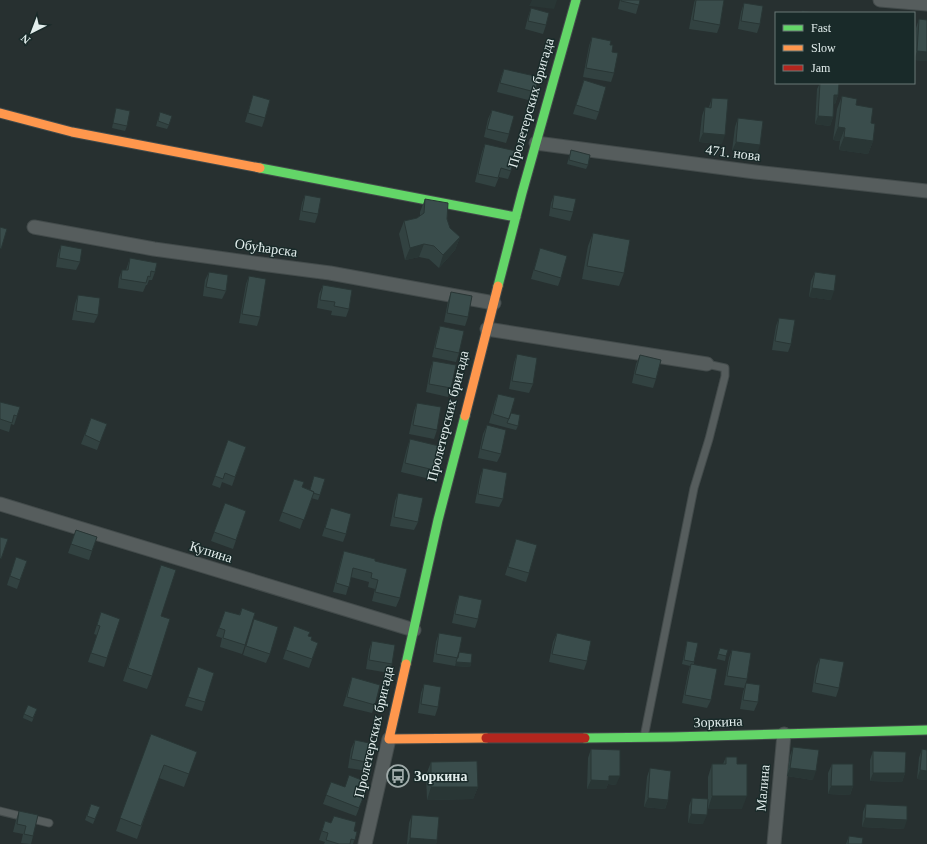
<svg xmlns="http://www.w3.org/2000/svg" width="927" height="844" font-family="Georgia,serif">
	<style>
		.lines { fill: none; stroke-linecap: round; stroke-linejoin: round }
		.lane-casing { stroke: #434b4b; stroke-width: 9 }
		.street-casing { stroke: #434b4b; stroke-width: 15 }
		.fast-casing { stroke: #434b4b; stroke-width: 11 }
		.slow-casing { stroke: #434b4b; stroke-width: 11 }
		.jam-casing { stroke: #434b4b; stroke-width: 11 }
		.lane { stroke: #565d5d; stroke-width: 7 }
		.street { stroke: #565d5d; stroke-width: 13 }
		.fast { stroke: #63d668; stroke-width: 9 }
		.slow { stroke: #ff974d; stroke-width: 9 }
		.jam { stroke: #b3261e; stroke-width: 9 }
		.wall { fill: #324241 }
		.shaded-wall { fill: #293635 }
		.building { fill: #3a4d4c; stroke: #293635 }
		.labels { text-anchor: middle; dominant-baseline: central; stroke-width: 3; stroke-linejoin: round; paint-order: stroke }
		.street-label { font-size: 14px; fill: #e3eeed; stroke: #192a29 }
		.poi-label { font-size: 14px; font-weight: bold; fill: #e3eeed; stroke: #192a29; text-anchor: start }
	</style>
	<rect width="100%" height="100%" fill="#273030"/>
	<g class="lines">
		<g class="lane-casing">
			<path id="lane" d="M644,737l50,-249 15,-49 16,-63v-8l-18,-4
				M0,811l49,12"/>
		</g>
		<g class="street-casing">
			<path id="street" d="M880,0l47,4
				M536,143l219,29 172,19
				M34,227l120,22 107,15 69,9 164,30
				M487,329l220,35
				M0,504l414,126
				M365,844l24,-105
				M774,844l10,-110"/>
		</g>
		<g class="fast-casing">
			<path id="fast" d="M260,168l256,49
				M498,286l24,-93 54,-193
				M406,664l32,-144 27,-104
				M585,738l87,-1 255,-7"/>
		</g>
		<g class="slow-casing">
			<path id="slow" d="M0,113l72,19 188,36
				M465,416l33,-130
				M406,664l-17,75 97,-1"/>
		</g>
		<g class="jam-casing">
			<path id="jam" d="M486,738h99"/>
		</g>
		<use href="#lane" class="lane"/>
		<use href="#street" class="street"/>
		<use href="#fast" class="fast"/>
		<use href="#slow" class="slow"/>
		<use href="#jam" class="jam"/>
	</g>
	<path class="wall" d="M620,0h20l-4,14 -18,-5z
		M695,0h29l-4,25 -3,8 -28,-4 5,-26z
		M744,3l16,21 -3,9 -19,-4 3,-17z
		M531,8l15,17 -3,9 -18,-5 3,-12z
		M919,19l8,1v41l-13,-1 2,-32z
		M592,37l18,8 2,7 2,21 -3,9 -28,-5 6,-31z
		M504,69l31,23 -3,9 -35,-9 4,-15z
		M584,80l15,32 -3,8 -23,-6z
		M820,83h19l-1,12 -3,9h-1l-1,13 -3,9 -15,-2 2,-35z
		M253,95l12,23 -3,9 -17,-5z
		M842,96l14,9 15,18 2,18 -5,13 -29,-4 1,-9 -7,-1 4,-31z
		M712,98l10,46 -23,-2 3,-26 3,-9h4z
		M116,108l11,18 -2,5 -13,-3z
		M492,110l17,24 -3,9 -22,-6 4,-18z
		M160,112l9,13 -2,4 -11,-3z
		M738,118l19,36 -25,-3 3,-24z
		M485,144l26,27 -3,8 -9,-2 -4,10 -20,-5 7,-30z
		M571,150l17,15 -2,4 -19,-5z
		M305,195l13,19 -3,9 -16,-3 3,-17z
		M554,195l19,17 -3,9 -21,-5 2,-13z
		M425,199l22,20 3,9 10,9 -5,13 -16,18 -10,-9 -10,-2 -14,3 -6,-26 5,-13 13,-3 3,-2v-4z
		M593,233l31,40 -5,13 -37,-7 6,-33z
		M61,245l19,17 -4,8 -20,-3 2,-13z
		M540,248l21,30 -3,8 -27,-7z
		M130,258l25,14 -3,8h-3l-2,5h-1l-3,7 -25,-4 1,-10 3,-8h4z
		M209,272l17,19 -4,8 -19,-3 2,-16z
		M815,272l16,28 -22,-3 2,-16z
		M249,276l11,41 -3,9 -18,-3 7,-39z
		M323,285l26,24 -3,8 -15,-2 1,-4 -15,-3 2,-14z
		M451,292l17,25 -3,9 -21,-4 4,-21z
		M78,295l20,20 -4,8 -22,-3 3,-16z
		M779,318l12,26 -3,8 -16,-2 4,-24z
		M440,326l19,27 -3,9 -24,-5 5,-22z
		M517,354l16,30 -4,9 -20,-4 5,-26z
		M640,355l16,24 -3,9 -21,-5 4,-19z
		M433,361l18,27 -3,9 -22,-5 4,-22z
		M498,394l13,19 7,13 -2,4 -27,-7 6,-21z
		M0,402l17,14 -3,9 -3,-1 -2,8 -9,-3z
		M417,403l20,27 -3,9 -25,-5 5,-23z
		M91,418l16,6 -10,26 -16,-6z
		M487,425l14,29 -4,8 -19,-4 5,-24z
		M410,439l24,31 -4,9 -29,-7 6,-24z
		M228,440l18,7 -14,39 -10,-4 -2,6 -8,-3z
		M483,468l20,31 -4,8 -24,-4 5,-26z
		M314,476l6,19 -2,5 -7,-2 -11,31 -21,-8 15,-42 8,8 8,3z
		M398,493l20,29 -4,8 -24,-4 5,-25z
		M225,503l21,8 -13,38 -22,-8z
		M331,508l15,26 -3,8 -21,-6z
		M76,530l21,7 -8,23 -21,-7z
		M516,539l13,34 -3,9 -21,-7z
		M344,551l31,10 25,37 -4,9 -24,-6 3,-12 -7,-2 1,-5 -18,-5 -5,18 -13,-3 8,-32z
		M16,557l11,4 -10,28 -10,-4z
		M161,565v51l-9,60 -5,13 -24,-8z
		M459,595l19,24 -3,9 -23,-5 4,-19z
		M242,608l3,37 -3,9 -22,-7 2,-9 -6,-2 9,-25 14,4z
		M101,612l6,46 -3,9 -16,-5 9,-27 -3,-1z
		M254,619l16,35 -4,9 -23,-8z
		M294,626l14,10 3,4 7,3 -9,25 -26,-9z
		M439,633l32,30 -1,4 -15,-1 -22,-4 3,-20z
		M557,633l30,28 -3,9 -35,-8 4,-20z
		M372,641l20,23 -3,9 -23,-4 3,-19z
		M687,641l7,21v2l17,36 -4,8 -25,-5 6,-30 2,-7 -8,-2 4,-19z
		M720,648l6,8 -1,5 -8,-2z
		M732,650l15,29 -3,9 -20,-3 5,-27z
		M820,658l19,30 -3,9 -24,-5 4,-26z
		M198,667l7,35 -3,9 -17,-5z
		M352,677l23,28 -3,8 -29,-7 6,-20z
		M746,683l12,19 -4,9 -14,-2 3,-17z
		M424,684l14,23 -3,9 -17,-3 3,-20z
		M37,709l-5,13 -9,-4 1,-4z
		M151,734l46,18 -13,35 -25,-9 -22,61 -21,-8z
		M355,740l16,23 -3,8 -20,-3 3,-19z
		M793,747l20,33 -26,-4 3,-20z
		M591,749l25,36 -8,-1 -2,5h-19l1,-31z
		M922,749l5,1v30l-10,-1 2,-21z
		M873,751l32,22 -3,9 -32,-1v-21z
		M726,757l11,7 5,45h-34v-32l4,-13h11z
		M431,762l47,25 -5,12 -46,1 -1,-25z
		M832,764l21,22 -3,9 -22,-1v-21z
		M650,768l18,32 -3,9 -21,-2 3,-30z
		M331,782l14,5 24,-4 -13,33 -33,-12z
		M692,798l11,26 -15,-1 1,-17z
		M91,804l9,3 -7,17 -8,-4z
		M866,804l38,25 -42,-2 1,-15z
		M19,811l14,25 -2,8 -10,-1 2,-9 -10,-2 3,-12z
		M412,815l25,25 -1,4h-29l2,-21z
		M334,816l20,15 3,1 -4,12h-29l1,-2 -6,-2 6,-19 6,2z
		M849,836l13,8h-16z"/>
	<path class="shaded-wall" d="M532,0h25l-3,9 -25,-3z
		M917,51l10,1v9l-13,-1z
		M834,95h4l-3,9h-4z
		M818,116l15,1 -3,9 -15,-2z
		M838,127l7,1 -5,13 -7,-1z
		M703,133l22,2 -3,9 -23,-2z
		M844,137l29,4 -5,13 -29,-4z
		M736,142l24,3 -3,9 -25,-3z
		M460,237l-5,13 -16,18 4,-13z
		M424,244l-5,13 -14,3 5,-12z
		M812,288l22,3 -3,9 -22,-3z
		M456,662l15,1 -1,4 -15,-1z
		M790,768l26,3 -3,9 -26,-4z
		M920,770l7,1v9l-10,-1z
		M873,773h32l-3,9 -32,-1z
		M609,776h11l-4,9 -8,-1 -2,5h-19l4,-9z
		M831,786h22l-3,9 -22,-1z
		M431,787h47l-5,12 -46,1z
		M712,796h35l-5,13h-34z
		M648,798l20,2 -3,9 -21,-2z
		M691,814l16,1 -4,9 -15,-1z
		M865,818l42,2 -3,9 -42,-2z
		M410,838l27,2 -1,4h-28z"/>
	<path class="building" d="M621,0h19l-1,5 -18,-4z
		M696,0h28l-4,25 -27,-5z
		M744,3l19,3 -3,18 -19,-3z
		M531,8l18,5 -3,12 -18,-4z
		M802,11l13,2h-13z
		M919,19l8,1v32l-10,-1z
		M592,37l19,4 -1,4h3l-1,7 6,1 -4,20 -28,-5z
		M504,69l35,8 -4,15 -35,-9z
		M584,80l22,7 -7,25 -23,-7z
		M820,83h19l-1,12h-4l-1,22 -15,-1z
		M253,95l17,5 -5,18 -17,-5z
		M842,96l15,3 -1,6 17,3 -2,15 4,1 -2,17 -29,-4 1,-9 -7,-1z
		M712,98l16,1 -3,36 -22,-2 2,-26 6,1z
		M116,108l14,3 -3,15 -14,-3z
		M492,110l22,6 -5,18 -22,-5z
		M160,112l12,4 -3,9 -11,-4z
		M738,118l25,3 -3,24 -24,-3z
		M485,144l31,7 -5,20 -10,-3 -3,10 -20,-4z
		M571,150l19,5 -2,10 -19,-5z
		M305,195l16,3 -3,16 -16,-3z
		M554,195l22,4 -3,13 -21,-4z
		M425,199l23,4 -1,16 3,9 10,9 -17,18 -9,-9 -10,-2 -14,4 -6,-27 13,-3 7,-5z
		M0,227l7,2 -6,20 -1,-1z
		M593,233l37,7 -6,33 -37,-7z
		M61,245l21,4 -2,13 -21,-4z
		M540,248l27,8 -6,22 -27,-8z
		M130,258l27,5 -2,9 -4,-1 -1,6 -2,-1 -2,7 -25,-4 1,-9h6z
		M209,272l19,3 -2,16 -20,-4z
		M815,272l21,3 -2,16 -22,-3z
		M249,276l17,3 -6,38 -18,-3z
		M323,285l29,5 -3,19 -15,-3 1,-4 -15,-2z
		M451,292l21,4 -4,21 -21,-4z
		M78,295l22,3 -2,17 -22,-4z
		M779,318l16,2 -4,24 -16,-3z
		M440,326l24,5 -5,22 -24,-5z
		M517,354l20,4 -4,26 -21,-3z
		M640,355l21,5 -5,19 -21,-5z
		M433,361l23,4 -5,23 -22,-4z
		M498,394l17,4 -6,21 -16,-5z
		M0,402l20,5 -3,9 -3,-1 -2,8 -12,-4z
		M417,403l24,4 -4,23 -24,-5z
		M511,413l9,2 -2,11 -11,-3z
		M91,418l16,6 -7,18 -15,-7z
		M487,425l19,5 -5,24 -20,-5z
		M410,439l29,7 -5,24 -29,-7z
		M228,440l18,7 -11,30 -10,-4 -2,6 -8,-3z
		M483,468l24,5 -4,26 -25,-5z
		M314,476l11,3 -5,16 -7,-2 1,-1 -4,-2z
		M294,479l10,3 -2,5 12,5 -10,28 -22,-8z
		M398,493l25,5 -5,24 -24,-5z
		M225,503l21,8 -10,29 -22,-8z
		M331,508l20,6 -5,20 -21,-6z
		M76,530l21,7 -5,14 -21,-7z
		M0,537l8,2 -7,20 -1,-1z
		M516,539l21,6 -8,28 -21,-6z
		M344,551l31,8v2l32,8 -7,29 -25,-6 3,-12 -7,-2 1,-5 -19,-5 -4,19 -13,-4z
		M16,557l11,4 -7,19 -10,-4z
		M161,565l15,5 -15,46 9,3 -18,57 -24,-8z
		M459,595l23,5 -4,19 -23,-5z
		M242,608l13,5 -10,32 -22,-7 2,-8 -6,-2 6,-17 15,4z
		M101,612l19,7 -13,39 -16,-5 9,-27 -3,-1z
		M254,619l24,8 -8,27 -24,-8z
		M294,626l16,6 -2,4 4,1 -1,3 7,3 -6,16 -26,-9z
		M439,633l23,4 -4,21 -22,-4z
		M557,633l34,8 -4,20 -35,-7z
		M372,641l23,4 -3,19 -23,-4z
		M687,641l11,2 -4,19 -10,-2z
		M720,648l8,2 -2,6 -8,-2z
		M732,650l19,3 -4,26 -20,-3z
		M459,652l13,2 -1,9 -15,-1z
		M820,658l24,4 -5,26 -24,-5z
		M691,664l26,5 -6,31 -26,-5z
		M198,667l16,6 -9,29 -17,-5z
		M352,677l28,8 -5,20 -28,-8z
		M746,683l14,2 -2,17 -15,-2z
		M424,684l17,3 -3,20 -17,-3z
		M28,705l9,4 -4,9 -9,-4z
		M151,734l46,18 -8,22 -25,-9 -23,61 -21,-8z
		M355,740l19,4 -3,19 -20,-4z
		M793,747l26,3 -3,21 -26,-3z
		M591,749l29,1v26h-11v5l-18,-1z
		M922,749l5,1v21l-7,-1z
		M873,751l33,1 -1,21h-32z
		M726,757h11v7h10v32h-35v-32h14z
		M477,761l1,26h-47v-25z
		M832,764h21v22h-22z
		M650,768l21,3 -3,29 -20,-2z
		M349,775l20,8 -10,25 -33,-13 5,-13 14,5z
		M692,798l16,1 -1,16 -16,-1z
		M91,804l9,3 -5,12 -8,-3z
		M866,804l41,2v14l-42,-2z
		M19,811l19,4 -5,21 -9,-2 2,-8 -9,-2z
		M412,815l27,2 -2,23 -27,-2z
		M334,816l22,6 -2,9 3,1 -2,8 -4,-1 -1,5h-11l-13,-4 2,-7 -6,-2 3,-10 6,2z
		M849,836l14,2 -1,6h-14z"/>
	<defs>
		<g id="bus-ring" transform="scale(1.15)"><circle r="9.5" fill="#192a29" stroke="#a1acab" stroke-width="1.5"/><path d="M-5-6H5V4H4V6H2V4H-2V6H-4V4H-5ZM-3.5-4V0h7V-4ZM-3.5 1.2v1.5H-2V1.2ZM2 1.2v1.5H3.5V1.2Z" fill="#a1acab"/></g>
	</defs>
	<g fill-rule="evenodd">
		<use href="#bus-ring" x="398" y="776"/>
	</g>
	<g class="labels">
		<g class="street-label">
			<text transform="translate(531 103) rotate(-74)">Пролетерских бригада</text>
			<text transform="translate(733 153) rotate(7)">471. нова</text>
			<text transform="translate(266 248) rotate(8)">Обућарска</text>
			<text transform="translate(448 416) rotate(-76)">Пролетерских бригада</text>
			<text transform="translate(211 552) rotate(17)">Купина</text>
			<text transform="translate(718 722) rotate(-2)">Зоркина</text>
			<text transform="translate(374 732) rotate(-77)">Пролетерских бригада</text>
			<text transform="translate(763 788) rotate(-85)">Малина</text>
		</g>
		<g class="poi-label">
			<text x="414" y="776">Зоркина</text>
		</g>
	</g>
	<rect x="775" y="12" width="140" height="72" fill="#192a29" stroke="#6a7877"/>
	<rect x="783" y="25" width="20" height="6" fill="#63d668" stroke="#6a7877"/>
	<text x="811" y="32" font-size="12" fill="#e3eeed">Fast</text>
	<rect x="783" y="45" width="20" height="6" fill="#ff974d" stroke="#6a7877"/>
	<text x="811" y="52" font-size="12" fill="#e3eeed">Slow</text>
	<rect x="783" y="65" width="20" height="6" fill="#b3261e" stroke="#6a7877"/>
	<text x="811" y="72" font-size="12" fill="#e3eeed">Jam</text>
	<g transform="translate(32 32) rotate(222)" stroke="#192a29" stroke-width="3" paint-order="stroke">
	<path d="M0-3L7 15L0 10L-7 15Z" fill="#e3eeed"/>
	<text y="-6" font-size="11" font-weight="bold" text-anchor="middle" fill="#e3eeed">N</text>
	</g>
</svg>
